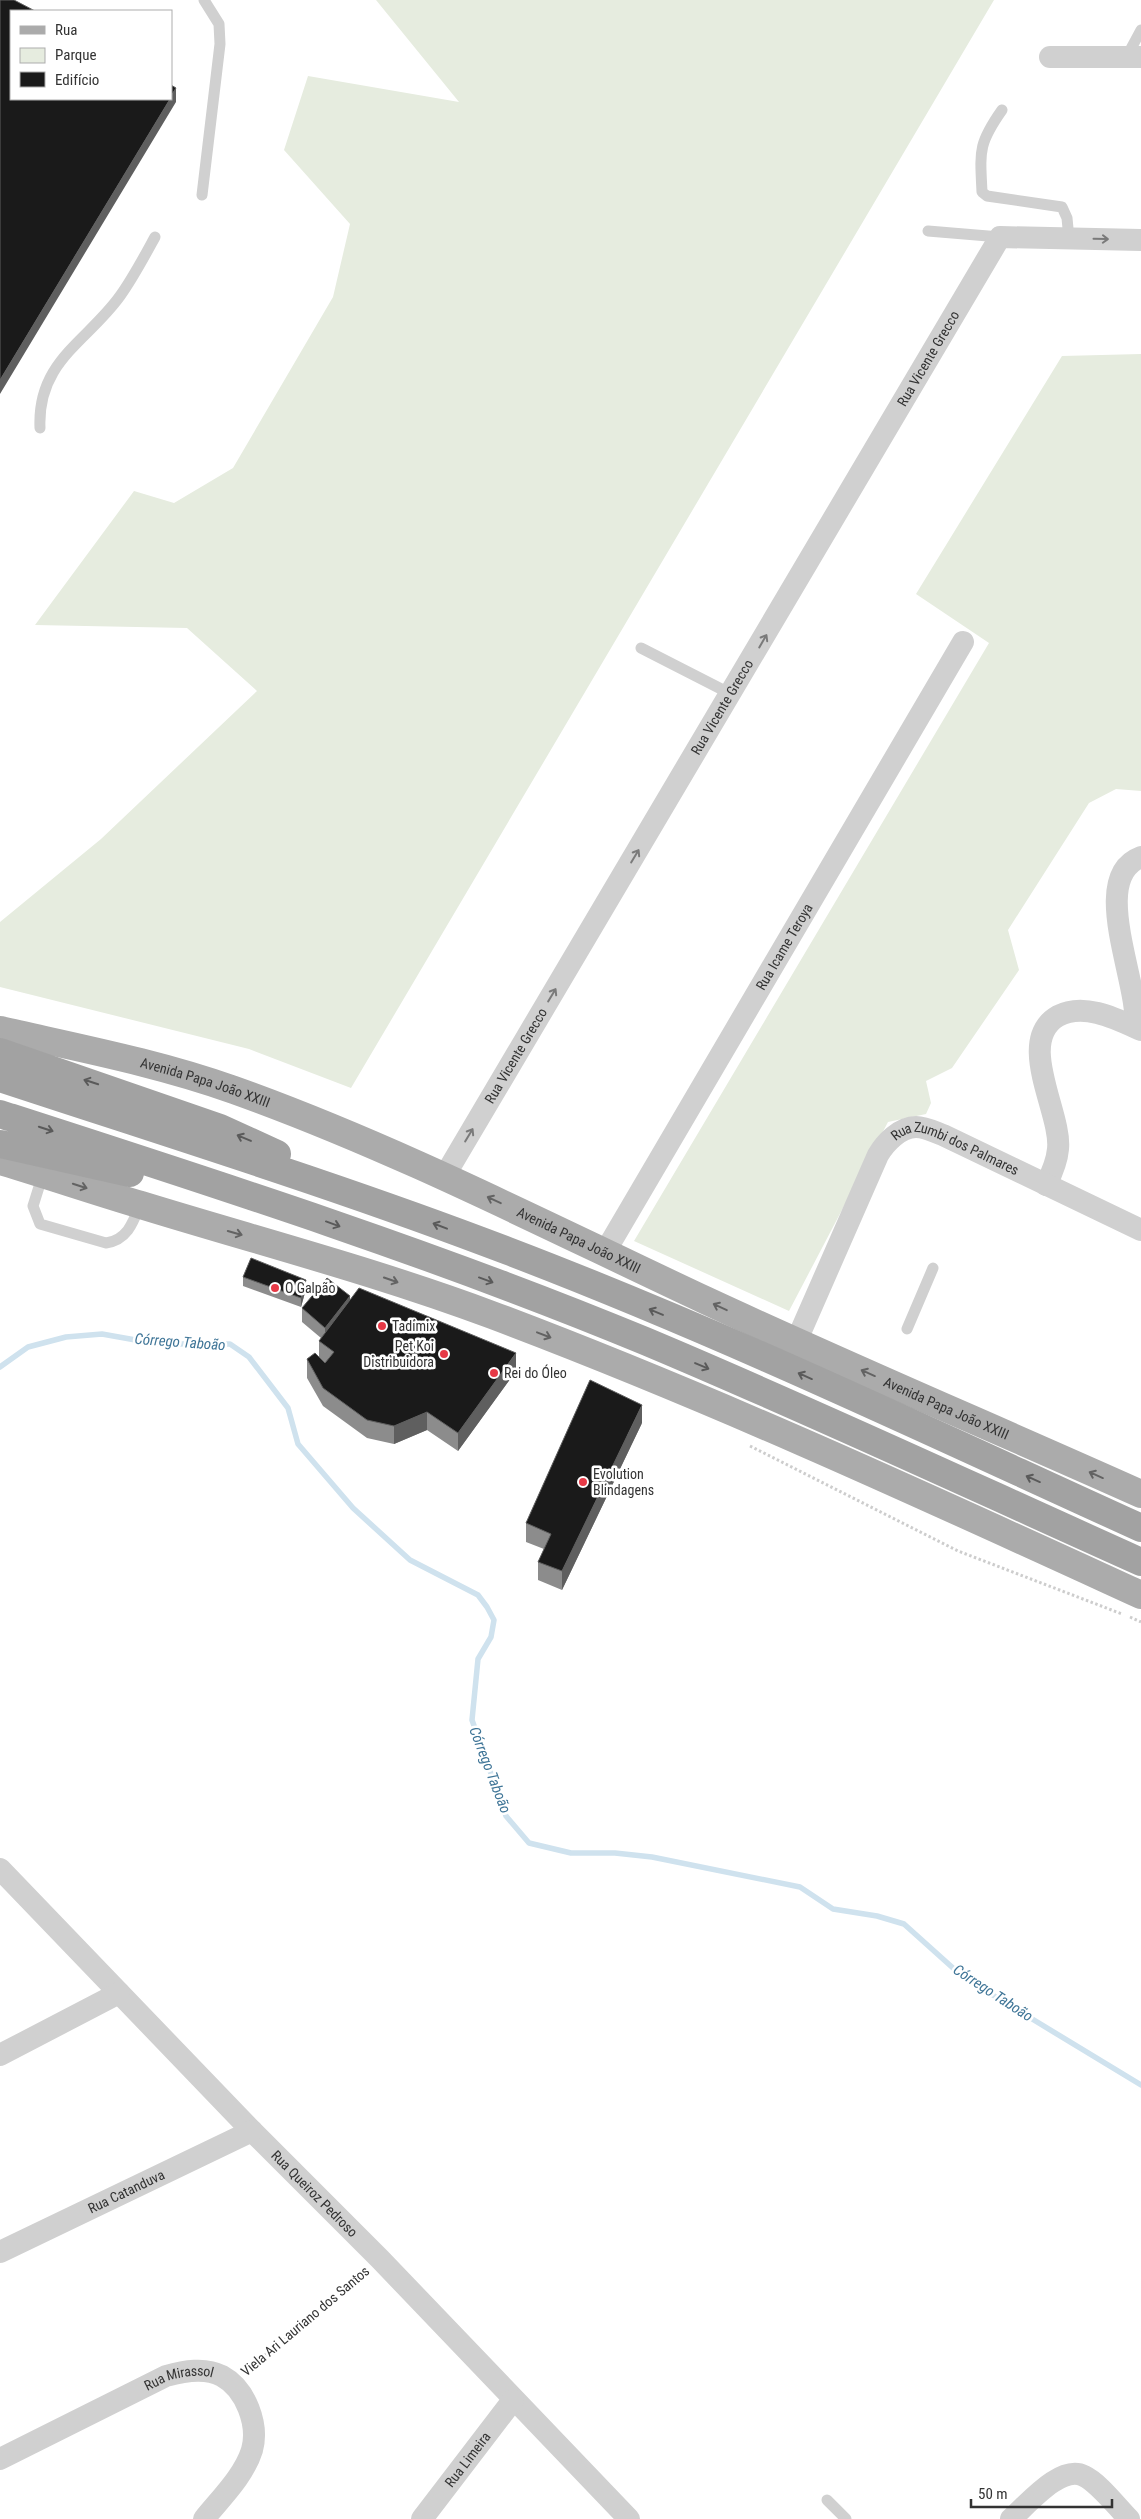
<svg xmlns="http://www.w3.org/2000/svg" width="1141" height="2519" font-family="'Roboto Condensed',sans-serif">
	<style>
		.green { fill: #e6ecdf }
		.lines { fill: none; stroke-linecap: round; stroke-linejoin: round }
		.stream { stroke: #cfe2ee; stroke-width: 5.5 }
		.path { stroke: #cdcdcd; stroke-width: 3; stroke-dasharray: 2.5 2.5; stroke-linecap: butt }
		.service { stroke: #d0d0d0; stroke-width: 11 }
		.minor { stroke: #d0d0d0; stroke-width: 22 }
		.primary { stroke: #ababab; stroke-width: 28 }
		.trunk { stroke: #a2a2a2; stroke-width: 28 }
		.wall { fill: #8c8c8c }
		.shaded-wall { fill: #5f5f5f }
		.building { fill: #1a1a1a; stroke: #5f5f5f }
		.oneway { stroke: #7a7a7a }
		.oneway2 { stroke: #5a5a5a }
		.oneway3 { stroke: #636363 }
		.poi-dot { fill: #e63946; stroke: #fff; stroke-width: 2 }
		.labels { text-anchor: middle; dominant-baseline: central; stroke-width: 5; stroke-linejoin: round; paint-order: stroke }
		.street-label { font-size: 14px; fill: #333; stroke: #fff }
		.poi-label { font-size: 14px; fill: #333; stroke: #fff; text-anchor: start }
		.water-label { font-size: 15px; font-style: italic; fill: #3f7597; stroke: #fff }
	</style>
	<rect width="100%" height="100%" fill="#fff"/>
	<path class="green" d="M376,0h618l-643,1088 -102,-39 -249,-62v-65l101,-83 156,-148 -70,-63 -152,-3 99,-134 40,12 59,-35 100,-171 17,-73 -66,-74 24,-74 151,26z
		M1141,354v437l-25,-2 -27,14 -81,127 11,40 -67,98 -26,13 5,22 -5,11 -38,8 -99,189 -155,-70 355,-598 -73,-49 146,-238z"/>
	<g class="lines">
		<path class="stream" d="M0,1367l28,-20 38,-10 36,-3 56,10h72l19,13 39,51 10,36 55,64 57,52 68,35 9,12 7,13 -3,17 -13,22 -6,61 34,96 23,27 42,10h44l37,4 148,30 33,22 44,7 27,8 59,53 178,108"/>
		<path class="path" d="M750,1446l208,105 164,63
			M1130,1617l11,5
			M246,2371l118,-99"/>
		<path class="service" d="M1127,56l14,-26
			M1002,110c-24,34 -22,41 -20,82l5,4 75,11 5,11 2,21
			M202,195l18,-151 -1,-20 -15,-24
			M928,231l72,6
			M40,428c-3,-67 47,-86 80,-132 13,-18 24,-39 35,-59
			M641,648l90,46
			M43,1174l-10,32 7,18 66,19c21,-3 27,-20 34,-38
			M907,1329l26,-61
			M827,2500l19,19"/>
		<g class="minor">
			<path d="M1050,57h91"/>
			<path d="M1135,1027c6,-41 -48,-150 6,-170"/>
			<path id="s1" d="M444,1177l556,-940 141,3"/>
			<path d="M1046,1185c6,-12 11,-24 12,-36 4,-36 -43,-108 0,-133 26,-14 59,3 83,14"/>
			<path id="s2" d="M605,1252l358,-610"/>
			<path id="s3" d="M796,1342l82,-187c7,-12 22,-28 38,-28 9,0 19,5 27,8l198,95"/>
			<path id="s4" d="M0,1869l252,262 128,128 249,260"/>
			<path d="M0,2055l119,-62"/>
			<path id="s5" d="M0,2252l252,-121"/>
			<path id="s6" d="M0,2459l166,-83c18,-5 39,-9 56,0 24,13 37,49 30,74 -8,26 -32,49 -48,69"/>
			<path id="s7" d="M422,2519l91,-119"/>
			<path d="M1011,2519c17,-15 50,-55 73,-43 15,7 33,31 45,43"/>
		</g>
		<g class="primary">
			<path id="s8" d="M0,1030c79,18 158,33 234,60 162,58 315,137 471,210 144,67 291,129 436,194"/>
			<path d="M0,1161c47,14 94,30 141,44 117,36 236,67 351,110 221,83 435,182 649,280"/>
		</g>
		<path class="trunk" d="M0,1052l220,76 57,26
			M0,1078c170,56 341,109 508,173 215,82 424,182 633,277
			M0,1114c217,70 435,140 645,227 167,70 331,147 496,221
			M0,1144l130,29"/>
	</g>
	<path class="wall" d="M243,1277l63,12 -5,18 -58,-21z
		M350,1299l166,72 -58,80 -31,-21 -33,14 -27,-6 -44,-32 -16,-28v-19l12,-2v-16l2,-3 -19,-16v-14z
		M642,1423l-80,167 -24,-10v-18l6,-13 -18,-7v-19z"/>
	<path class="shaded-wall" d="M176,88v14l-176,292v-14l170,-281h1v-3z
		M306,1280v9l-5,18v-9z
		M350,1296v14l-25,32v-14z
		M516,1353v18l-58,80v-18z
		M642,1405v18l-80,167v-19z
		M427,1412v18l-33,14v-18z"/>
	<path class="building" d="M0,0h14l21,11h-24v88h159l-170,281z
		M171,85l5,3 -5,8z
		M251,1258l55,22 -5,18 -58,-21z
		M327,1278l23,18 -25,32 -23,-20z
		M359,1288l157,65 -58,80 -31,-21 -33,14 -27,-6 -44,-32 -16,-29 8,-6 10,10 9,-11 -15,-11z
		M590,1380l52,25 -80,166 -24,-9 13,-28 -25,-11z"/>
	<defs><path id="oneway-shaft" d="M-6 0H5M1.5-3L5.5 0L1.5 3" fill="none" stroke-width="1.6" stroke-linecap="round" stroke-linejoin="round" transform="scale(1.25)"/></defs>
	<g class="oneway">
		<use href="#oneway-shaft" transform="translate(1101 239) rotate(1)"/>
		<use href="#oneway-shaft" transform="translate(763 641) rotate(-60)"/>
		<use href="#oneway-shaft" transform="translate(635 856) rotate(-59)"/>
		<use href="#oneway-shaft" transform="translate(552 995) rotate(-59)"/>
		<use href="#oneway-shaft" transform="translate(469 1135) rotate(-59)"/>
	</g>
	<g class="oneway2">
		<use href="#oneway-shaft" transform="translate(91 1082) rotate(-162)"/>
		<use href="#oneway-shaft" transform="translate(46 1129) rotate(18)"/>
		<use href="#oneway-shaft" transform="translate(244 1138) rotate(-157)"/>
		<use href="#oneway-shaft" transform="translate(333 1224) rotate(20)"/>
		<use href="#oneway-shaft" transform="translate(440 1226) rotate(-159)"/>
		<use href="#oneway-shaft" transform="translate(486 1280) rotate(20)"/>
		<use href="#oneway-shaft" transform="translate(656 1312) rotate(-157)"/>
		<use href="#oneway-shaft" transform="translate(702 1366) rotate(23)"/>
		<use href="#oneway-shaft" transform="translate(805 1376) rotate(-156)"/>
		<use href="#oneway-shaft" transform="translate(1033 1479) rotate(-156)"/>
	</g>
	<g class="oneway3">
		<use href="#oneway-shaft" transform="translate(80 1186) rotate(18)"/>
		<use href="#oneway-shaft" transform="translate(494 1200) rotate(-155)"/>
		<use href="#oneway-shaft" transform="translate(235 1233) rotate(16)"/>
		<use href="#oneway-shaft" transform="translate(391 1280) rotate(19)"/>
		<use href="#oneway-shaft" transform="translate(720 1307) rotate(-155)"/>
		<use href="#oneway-shaft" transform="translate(544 1335) rotate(21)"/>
		<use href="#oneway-shaft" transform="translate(868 1373) rotate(-156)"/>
		<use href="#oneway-shaft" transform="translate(1096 1475) rotate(-156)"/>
	</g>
	<g class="poi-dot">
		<circle cx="275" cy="1288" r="5"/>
		<circle cx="382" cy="1326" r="5"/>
		<circle cx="444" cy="1354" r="5"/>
		<circle cx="494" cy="1373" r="5"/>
		<circle cx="583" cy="1482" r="5"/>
	</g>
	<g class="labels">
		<g class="street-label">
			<text stroke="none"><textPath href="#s1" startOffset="951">Rua Vicente Grecco</textPath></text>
			<text stroke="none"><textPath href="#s1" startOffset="546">Rua Vicente Grecco</textPath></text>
			<text stroke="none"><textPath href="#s2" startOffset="354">Rua Icame Teroya</textPath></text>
			<text stroke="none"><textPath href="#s1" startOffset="141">Rua Vicente Grecco</textPath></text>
			<text stroke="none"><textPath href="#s8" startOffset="212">Avenida Papa João XXIII</textPath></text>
			<text stroke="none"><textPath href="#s3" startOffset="296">Rua Zumbi dos Palmares</textPath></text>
			<text stroke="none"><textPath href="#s8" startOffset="618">Avenida Papa João XXIII</textPath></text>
			<text stroke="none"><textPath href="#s8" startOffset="1022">Avenida Papa João XXIII</textPath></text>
			<text stroke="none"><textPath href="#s5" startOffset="140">Rua Catanduva</textPath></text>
			<text stroke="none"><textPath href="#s4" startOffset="452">Rua Queiroz Pedroso</textPath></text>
			<text transform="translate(305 2321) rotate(-40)">Viela Ari Lauriano dos Santos</text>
			<text stroke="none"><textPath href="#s6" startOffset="198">Rua Mirassol</textPath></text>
			<text stroke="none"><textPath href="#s7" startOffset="75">Rua Limeira</textPath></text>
		</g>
		<g class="poi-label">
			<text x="285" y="1288">O Galpão</text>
			<text x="392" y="1326">Tadimix</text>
			<text x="434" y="1346" text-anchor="end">Pet Koi<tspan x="434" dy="16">Distribuidora</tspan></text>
			<text x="504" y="1373">Rei do Óleo</text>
			<text x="593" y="1474">Evolution<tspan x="593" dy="16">Blindagens</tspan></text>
		</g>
		<g class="water-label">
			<text transform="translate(180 1342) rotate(4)">Córrego Taboão</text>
			<text transform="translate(490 1770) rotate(69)">Córrego Taboão</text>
			<text transform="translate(993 1993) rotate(33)">Córrego Taboão</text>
		</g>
	</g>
	<rect x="10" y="10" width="162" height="90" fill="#ffffff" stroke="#adadad"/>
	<rect x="20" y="26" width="25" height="8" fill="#ababab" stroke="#adadad"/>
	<text x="55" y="35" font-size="15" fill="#333333">Rua</text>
	<rect x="20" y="48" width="25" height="15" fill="#e6ecdf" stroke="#adadad"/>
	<text x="55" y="60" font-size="15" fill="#333333">Parque</text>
	<rect x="20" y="72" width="25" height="15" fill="#1a1a1a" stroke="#adadad"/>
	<text x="55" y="85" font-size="15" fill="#333333">Edifício</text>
	<path d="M971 2499v8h141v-8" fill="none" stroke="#333333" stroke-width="2.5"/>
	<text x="978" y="2499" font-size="15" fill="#333333" stroke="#ffffff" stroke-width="4" paint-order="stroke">50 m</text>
</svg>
